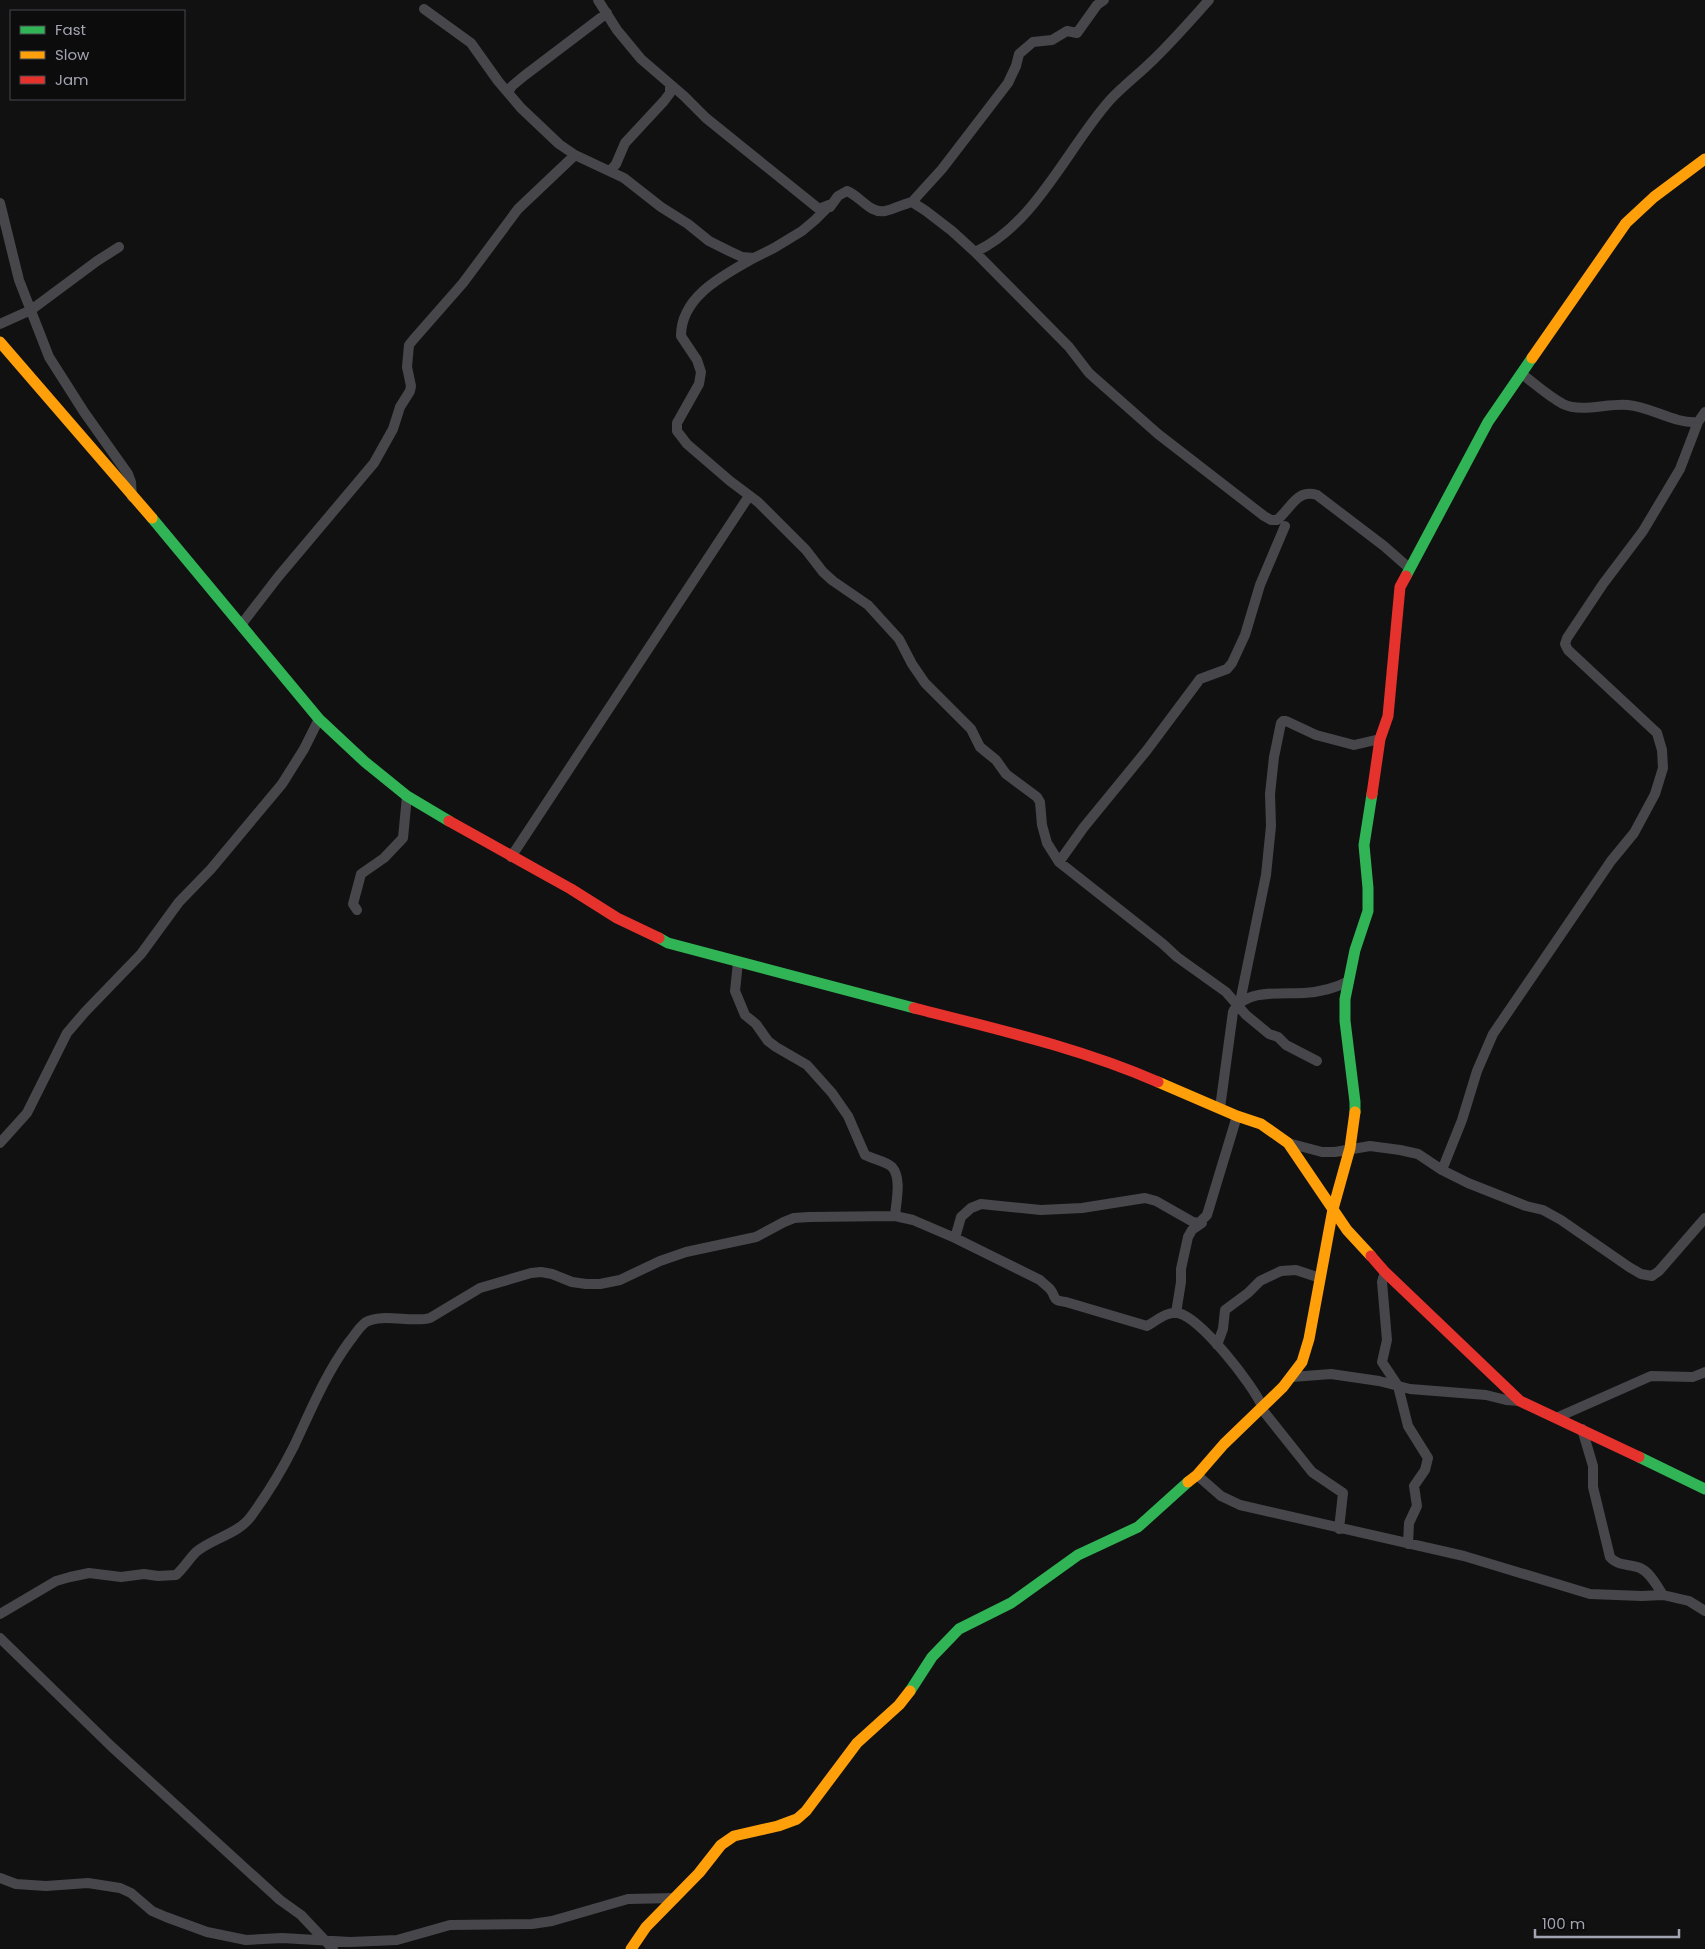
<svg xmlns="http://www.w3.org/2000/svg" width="1705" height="1949" font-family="Poppins,sans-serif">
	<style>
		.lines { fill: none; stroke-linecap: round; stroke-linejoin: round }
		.street { stroke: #47474b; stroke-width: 10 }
		.fast { stroke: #30b455; stroke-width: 11 }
		.slow { stroke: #ff9f0a; stroke-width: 11 }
		.jam { stroke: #e5322d; stroke-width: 11 }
	</style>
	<rect width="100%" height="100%" fill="#111112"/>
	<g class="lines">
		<path class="street" d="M598,0l19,30 24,29 43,37 22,22 113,91 10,-4 1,2 8,-11 9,-5c13,5 23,23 38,20 10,-2 18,-7 27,-9l14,9 26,20 23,21 94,95 20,26 69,61 106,82 7,4h6c15,-13 20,-31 40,-25l67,51 25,22
			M424,9l47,34 27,38 23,27 38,36 16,11 49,23 37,29 27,17 21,17 20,10 13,6 12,1 20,-10 28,-17 13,-11 14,-14
			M508,92l4,-6 12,-10 83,-63
			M611,170l5,-6 9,-21 39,-42 6,-8v-8
			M912,202l30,-33 66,-86 8,-17 3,-12 14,-12 19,-2 15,-9 10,2 20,-28 7,-5
			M0,203l19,77 30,77 35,55 44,62 3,8 1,15
			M975,252c60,-27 93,-105 135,-152 13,-14 29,-26 42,-39 20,-19 39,-41 57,-61
			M754,258c-30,17 -73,38 -73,78l16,24 4,12 -2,12 -22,39v8l10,13 43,37 28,21 48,48 17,22 10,9 35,24 31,34 13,25 13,19 46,46 9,18 16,13 10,14 31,23 3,5 2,23 5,18 12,19 104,82 14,13 49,35 20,23 23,19 9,3 8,8 31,16
			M0,324l31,-14 66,-49 22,-14
			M1522,374c13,10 26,22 41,30 19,9 44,-1 65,1 24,2 46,19 70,17l7,-10
			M241,625l37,-48 96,-114 19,-34 7,-22 10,-16 1,-5 -4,-19 2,-22 4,-5 50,-57 55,-74 57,-54
			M511,857l238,-361
			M1059,862l25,-35 63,-77 53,-71 27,-10 5,-6 13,-28 15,-50 25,-59
			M357,910l-4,-6 8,-30 23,-16 19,-20 4,-42
			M738,962l-3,29 10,24 11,9 12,17 8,6 31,18 25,28 16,23 17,39c8,4 21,6 27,12 10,11 4,35 3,49
			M1240,1002l26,-127 5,-49 -1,-32 4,-37 7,-34 2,-2h3l30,14 38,10 26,-6
			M1220,1108l13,-96c10,-23 49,-18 71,-19 15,-1 32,-5 45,-12
			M0,1143l27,-30 40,-80 18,-21 56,-58 38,-52 32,-33 71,-85 22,-35 15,-30
			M1288,1143l34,9h13l35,-6 30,4 18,4 24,16 26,13 58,23 17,4 18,10 68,47 12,7 11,2 7,-5 46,-53
			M1442,1170l20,-50 15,-49 16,-37 118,-173 23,-28 21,-39 8,-26 -1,-18 -5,-17 -89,-83 -3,-6 2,-6 36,-54 40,-53 37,-62 18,-47
			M955,1238l6,-21 10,-9 10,-4 60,6 41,-2 63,-10 11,3 37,21 6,1 8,-8 30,-99
			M1385,1272l-3,10 5,58 -5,22 16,24 10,40 20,32 -3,12 -11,16 3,20 -8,17 -1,21
			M1176,1313l5,-31v-13l7,-32 4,-7 10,-7
			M1217,1345l6,-16 2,-19 23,-17 12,-12 21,-10 15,-1 24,8
			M1292,1377l39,-3 48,7 31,8 76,6 20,5 14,1
			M1261,1408l51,64 31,21 -4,36
			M1556,1418l95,-42 42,1 12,-5
			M1582,1429l11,37v21l17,70c7,9 20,7 30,11 10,4 17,18 23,27
			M1197,1475l24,21 19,9 224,51 126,38 52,2 21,-1 26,6 16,10
			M0,1614l56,-33 14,-4 19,-4 32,4 23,-3 14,2 18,-1c8,-7 13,-16 20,-23 18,-15 42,-17 56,-37 16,-22 30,-45 42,-69 17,-36 31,-71 55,-104 5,-6 10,-15 17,-20 16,-9 46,1 64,-4l50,-30 51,-15 10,-1 11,2 20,8 14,2h14l20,-4 40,-19 26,-9 70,-15 28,-15 10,-4 15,-1 86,-1 18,4 42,18 85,42c3,3 7,6 10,9 7,9 1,11 16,13l81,24c9,-5 20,-15 31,-13 23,5 75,72 84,93
			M0,1638l112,109 168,153 21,15 32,34
			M0,1878l16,6 30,2 42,-3 32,5 11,5 21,18 14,6 41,15 39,8 36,-2 68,4 47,-2 53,-15 82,-1 20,-3 76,-22 47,-1"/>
		<path class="fast" d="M152,518l167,201 46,43 42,34 42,25
			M1406,576l82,-154 44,-64
			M659,938l9,5 246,65
			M1355,1112v-10l-10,-81v-22l10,-49 13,-39v-23l-4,-43 8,-51
			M1639,1457l66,32
			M910,1691l22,-34 27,-28 52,-26 67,-48 60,-28 50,-45"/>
		<path class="slow" d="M0,342l152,176
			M1532,358l94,-135 28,-26 51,-38
			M1158,1082l79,34 24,8 27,19 59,87 24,26
			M1188,1482l9,-7 27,-31 59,-57 19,-25 7,-23 24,-130 17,-61 5,-36
			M631,1949l15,-22 53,-54 22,-28 13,-9 44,-10 19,-7 9,-8 51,-68 42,-38 11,-14"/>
		<path class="jam" d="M1372,794l8,-55 8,-23 12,-129 6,-11
			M449,821l122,68 46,29 42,20
			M914,1008c82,21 166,40 244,74
			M1371,1256l14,16 135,129 119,56"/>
	</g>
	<rect x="10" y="10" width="175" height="90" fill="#0c0c0d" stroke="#48494f"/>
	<rect x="20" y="26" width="25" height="8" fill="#30b455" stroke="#48494f"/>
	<text x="55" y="35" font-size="15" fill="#a3a4b2">Fast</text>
	<rect x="20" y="51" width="25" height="8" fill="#ff9f0a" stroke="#48494f"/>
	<text x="55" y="60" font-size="15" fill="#a3a4b2">Slow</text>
	<rect x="20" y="76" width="25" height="8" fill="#e5322d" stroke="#48494f"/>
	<text x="55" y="85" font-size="15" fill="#a3a4b2">Jam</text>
	<path d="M1535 1929v8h144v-8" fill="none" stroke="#a3a4b2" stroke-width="2.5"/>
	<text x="1542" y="1929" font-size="15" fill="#a3a4b2" stroke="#0c0c0d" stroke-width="4" paint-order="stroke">100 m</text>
</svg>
